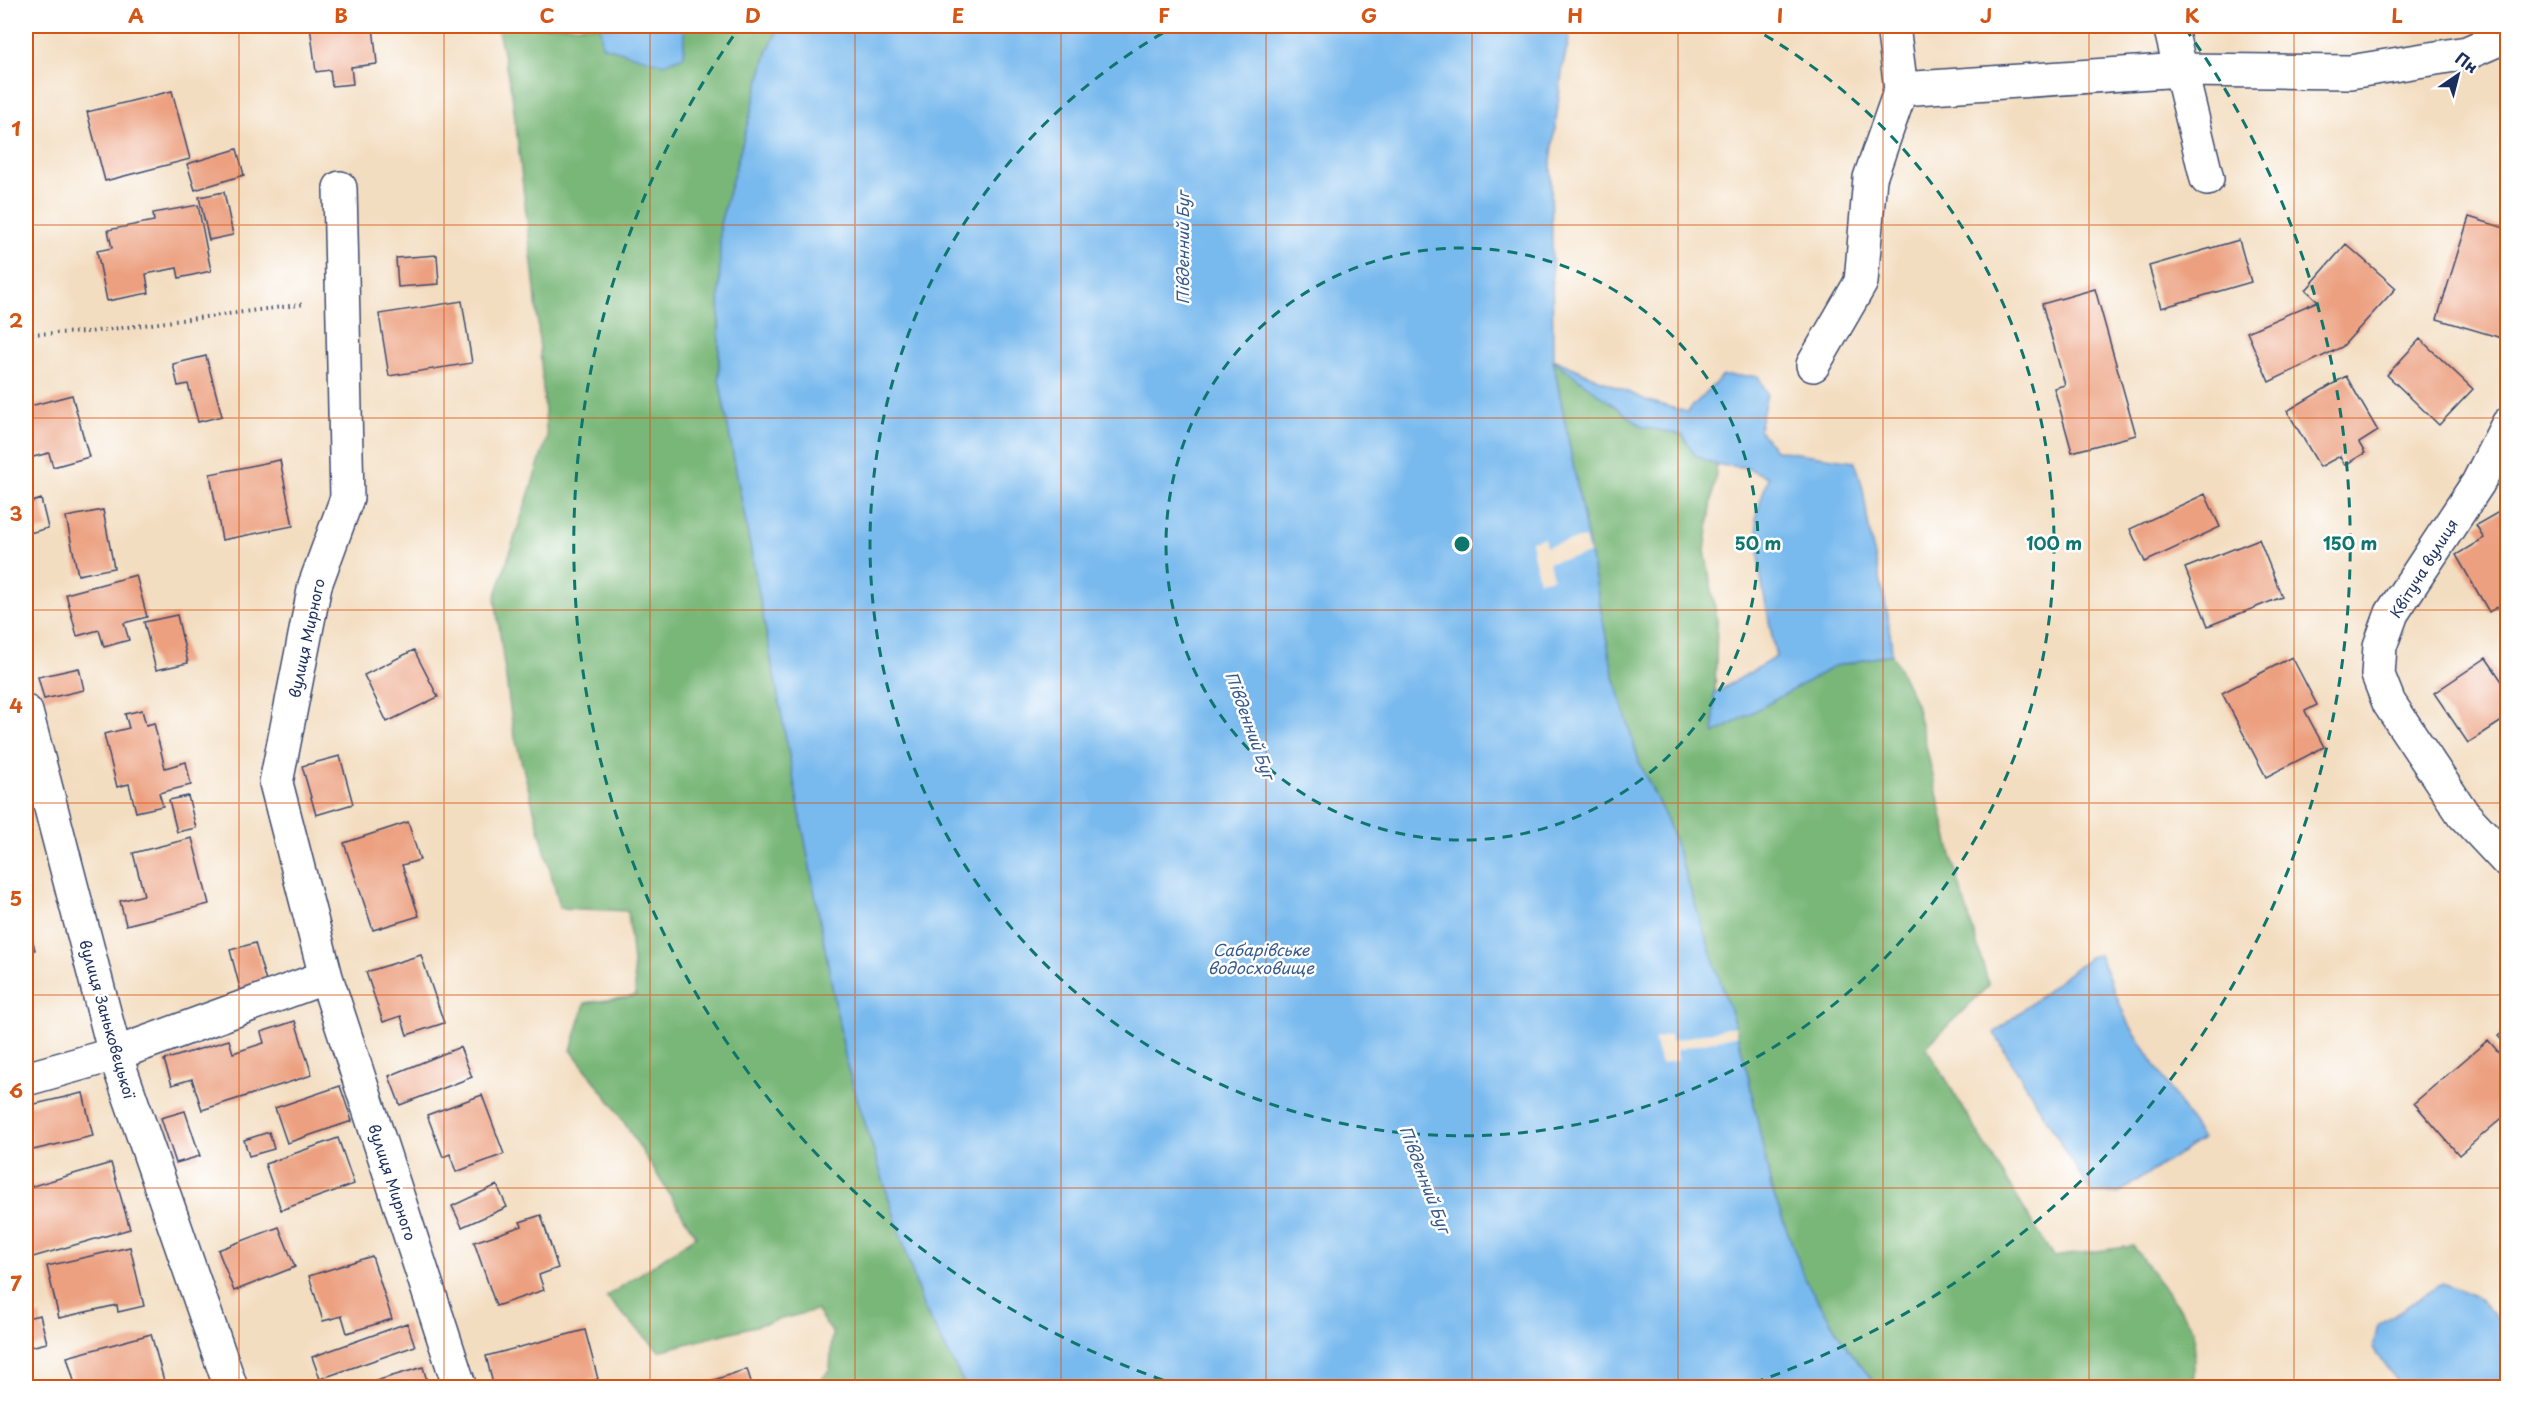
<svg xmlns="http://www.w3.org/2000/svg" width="2533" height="1413" font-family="'Playpen Sans',sans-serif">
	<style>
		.forest { fill: #79b778; stroke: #4a736b; stroke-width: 1.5 }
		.water { fill: #79baee; stroke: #4a74a6; stroke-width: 1.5 }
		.pier { fill: #f3ddc0 }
		.building { fill: #eca080 }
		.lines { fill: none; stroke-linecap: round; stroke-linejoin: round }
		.minor-casing { stroke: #3b496d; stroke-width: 36 }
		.path { stroke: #3b496d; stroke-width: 4; stroke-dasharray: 1.5 4.5; stroke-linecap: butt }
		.minor { stroke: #fff; stroke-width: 33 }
		.grid { fill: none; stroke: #d45514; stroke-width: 1.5; stroke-opacity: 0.55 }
		.ring { fill: none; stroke: #0f766e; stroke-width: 3; stroke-dasharray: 10 8 }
		.labels { text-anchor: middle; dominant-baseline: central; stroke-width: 5; stroke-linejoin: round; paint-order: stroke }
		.street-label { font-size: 15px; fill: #1b2f5e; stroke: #fff }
		.water-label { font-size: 16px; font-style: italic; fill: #375989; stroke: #fff }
		.centre { fill: #0f766e; stroke: #fff; stroke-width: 3 }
		.ring-label { font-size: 18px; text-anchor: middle; font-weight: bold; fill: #0f766e; stroke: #fff; stroke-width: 5; stroke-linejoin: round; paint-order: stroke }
		.neatline { fill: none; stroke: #d45514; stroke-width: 2 }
		.grid-label { font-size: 20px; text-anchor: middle; font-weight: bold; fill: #d45514 }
	</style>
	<rect width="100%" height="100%" fill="#fff"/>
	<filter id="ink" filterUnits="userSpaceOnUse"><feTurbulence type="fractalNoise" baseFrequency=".0167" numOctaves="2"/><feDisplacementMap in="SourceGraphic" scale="12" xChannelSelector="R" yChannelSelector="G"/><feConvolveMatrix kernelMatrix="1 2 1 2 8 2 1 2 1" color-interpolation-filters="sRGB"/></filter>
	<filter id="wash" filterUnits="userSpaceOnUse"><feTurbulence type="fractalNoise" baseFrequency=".008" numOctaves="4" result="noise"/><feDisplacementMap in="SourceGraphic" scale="24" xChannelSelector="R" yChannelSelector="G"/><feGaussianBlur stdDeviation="1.35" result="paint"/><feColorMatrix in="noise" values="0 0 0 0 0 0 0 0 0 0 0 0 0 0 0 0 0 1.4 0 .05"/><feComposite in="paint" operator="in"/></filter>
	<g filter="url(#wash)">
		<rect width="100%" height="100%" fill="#f3ddc0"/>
		<path class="forest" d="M497,26h283l-12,24 -48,174 -1,155 128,687 76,240 43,81h-152l16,-17 2,-38 -16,-22 -157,41 -53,-54 90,-61 -83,-131 -42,-55 14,-47 51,-7 -8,-85 -68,-3 -47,-178 -18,-132 52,-160 -12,-149 -23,-195z
			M1553,360l90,67 40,8 12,20 22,10 -12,86 12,68 -3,115 121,-68 57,-12 24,50 40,169 33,112 -63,62 127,210 80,-11 61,83v58h-316l-29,-36 -43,-69 -35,-94 -23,-113 -13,-49 -66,-201 -30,-63 -26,-89z"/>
		<path class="water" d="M600,26h84v30l-21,8 -61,-18z
			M780,26h792l-9,39 -12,97 2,197 95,42 39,11 35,-36h36l9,17 -8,36 16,21 79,11c11,22 11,49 16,73 8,40 20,78 22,120l-57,12 -121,68v-40l62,-37 -15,-78 -5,-63 12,-39 -24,-10 -27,-2 -22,-10 -12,-20 -40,-8 -90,-67 60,313 26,89 30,63 66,201 13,49 23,113 35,93 43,70 29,36h-912l-43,-81 -76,-240 -128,-687 1,-155 48,-174z
			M2099,955l28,66 75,118 -84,54 -26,1 -98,-161 95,-76z
			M2442,1284l38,15 15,17 12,21v50h-106l-28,-39 5,-23z"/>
		<path class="pier" d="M1544,538l2,8 39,-8 4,16 -40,8 4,16 -14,3 -8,-40z
			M1735,1026l2,9 -61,15 2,10 -17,4 -7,-25 16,-4 2,6z"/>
		<g id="blocks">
			<path class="building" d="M310,26h63l4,38 -26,3 2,17 -21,2 -2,-16 -14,2z
				M172,91l18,68 -85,22 -18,-69z
				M237,149l7,26 -49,15 -8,-26z
				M224,192l9,43 -24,5 -10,-43z
				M198,205l13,66 -32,7 -2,-10 -31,6 3,19 -42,8 -10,-50 15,-3 -4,-18 46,-9 -1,-8z
				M2469,217l39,12v111l-71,-21z
				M2239,240l12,42 -90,26 -12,-42z
				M2346,244l50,44 -54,59 -73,35 -22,-50 71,-31 -12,-11z
				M437,255l2,29 -41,3 -2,-29z
				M2095,289l41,146 -64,17 -18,-64 11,-3 -23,-81z
				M462,301l10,62 -83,13 -10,-62z
				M2420,339l53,50 -34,36 -52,-50z
				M206,356l16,60 -24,6 -10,-38 -10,2 -5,-22z
				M2346,376l32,55 -19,12 6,10 -20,12 -5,-9 -20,11 -33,-56z
				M72,395l17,62 -36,10 -4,-14 -20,5 -3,-13v-38z
				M280,460l13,66 -71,14 -12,-66z
				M2205,494l15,33 -75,35 -15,-33z
				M41,499l7,29 -22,6v-30z
				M2504,509l4,6v86l-19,11 -33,-57 28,-17 -8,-13z
				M103,510l11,58 -36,7 -12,-58z
				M2259,539l23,58 -74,29 -23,-58z
				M136,575l11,42 -23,6 5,17 -25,7 -5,-17 -22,6 -11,-42z
				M177,615l11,48 -32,7 -12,-48z
				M414,650l24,47 -51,25 -23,-47z
				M2292,657l25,48 -12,6 19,36 -58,30 -44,-84z
				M2486,658l22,32v27l-40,26 -34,-50z
				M79,668l5,22 -40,9 -6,-22z
				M142,710l4,15 8,-2 11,45 21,-6 5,23 -32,8 4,13 -27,6 -7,-28 -12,3 -13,-53 25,-6 -4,-14z
				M340,756l13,48 -37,11 -14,-49z
				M188,796l8,32 -19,4 -8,-32z
				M408,822l12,38 -18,5 17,51 -46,14 -29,-87z
				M192,838l17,66 -83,21 -6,-24 24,-6 -11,-42z
				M26,914l9,36 -9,2z
				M255,943l12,42 -26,7 -11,-42z
				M421,955l23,68 -37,12 -6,-19 -18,6 -17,-50z
				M295,1021l17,54 -110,35 -10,-31 -20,6 -8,-25 65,-20 4,13 31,-10 -3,-11z
				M2508,1028v19l-10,-11z
				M2488,1040l20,23v50l-49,42 -45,-52z
				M460,1047l12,30 -72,28 -11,-29z
				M340,1086l12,35 -65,22 -12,-35z
				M83,1093l10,43 -60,14 -7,-44z
				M482,1095l22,59 -48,18 -6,-18 -7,3 -16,-42z
				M185,1111l15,45 -24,7 -15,-45z
				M269,1132l5,17 -25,7 -5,-16z
				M338,1138l16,46 -73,26 -16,-46z
				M111,1163l19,66 -104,30v-71z
				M497,1185l10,22 -45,20 -10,-21z
				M541,1215l17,53 -19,7 5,15 -48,16 -22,-64 48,-16 -2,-4z
				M279,1227l16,40 -61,24 -16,-41z
				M130,1247l14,59 -26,6 -1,-7 -58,13 -12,-52z
				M372,1256l20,63 -45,14 -5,-17 -19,5 -14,-45z
				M40,1315l7,28 -21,5v-30z
				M407,1323l8,23 -95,33 -8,-22z
				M585,1330l13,49 -18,5 1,4h-87l-8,-32z
				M151,1334l15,54h-90l-9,-31z
				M423,1367l6,21h-74v-1z
				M747,1369l6,19h-60v-1z"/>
		</g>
	</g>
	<g filter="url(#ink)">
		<use href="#blocks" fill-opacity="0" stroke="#3b496d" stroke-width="1.5"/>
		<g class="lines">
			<g class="minor-casing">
				<path id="minor" d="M2170,26l37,153
					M1901,89l280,-19 169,2 117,-19 41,-18
					M340,188l7,310 -32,87 -39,198 50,194 134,411
					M1813,365l48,-83 9,-104 31,-89 -8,-63
					M2508,424l-30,59 -86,130 -12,33 -2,29 11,28 74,111 45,48
					M26,712l89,342 116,334
					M26,1079l89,-25 211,-77"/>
			</g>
			<path class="path" d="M26,334l63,-2 216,-28"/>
			<use href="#minor" class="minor"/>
		</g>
	</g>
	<path class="grid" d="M239,26v1362M444,26v1362M650,26v1362M855,26v1362M1061,26v1362M1266,26v1362M1472,26v1362M1678,26v1362M1883,26v1362M2089,26v1362M2294,26v1362M26,225h2482M26,418h2482M26,610h2482M26,803h2482M26,995h2482M26,1188h2482"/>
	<g class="ring">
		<circle cx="1462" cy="544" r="296"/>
		<path d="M1749 26A592 592 0 1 1 1175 26"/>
		<path d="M1180 1386A888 888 0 0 1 739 28M2185 28A888 888 0 0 1 1744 1386"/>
	</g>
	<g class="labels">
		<g class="street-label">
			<text transform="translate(2423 568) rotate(-58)">Квітуча вулиця</text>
			<text transform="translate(306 638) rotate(-78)">вулиця Мирного</text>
			<text transform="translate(108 1019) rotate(74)">вулиця Заньковецької</text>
			<text transform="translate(393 1182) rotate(72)">вулиця Мирного</text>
		</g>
		<g class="water-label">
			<text transform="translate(1182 248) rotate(-90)">Південний Буг</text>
			<text transform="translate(1251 725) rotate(70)">Південний Буг</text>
			<text x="1261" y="949">Сабарівське<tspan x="1261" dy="18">водосховище</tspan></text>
			<text transform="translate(1426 1179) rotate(69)">Південний Буг</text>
		</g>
	</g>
	<circle cx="1462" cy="544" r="9" class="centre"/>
	<g class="ring-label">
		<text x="1758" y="550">50 m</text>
		<text x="2054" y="550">100 m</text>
		<text x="2350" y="550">150 m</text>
	</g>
	<rect width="2533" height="1413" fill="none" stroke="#fff" stroke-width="66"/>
	<g transform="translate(2458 75) rotate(35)" stroke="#ffffff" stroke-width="4.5" paint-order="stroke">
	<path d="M0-4.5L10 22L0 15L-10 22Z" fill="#1b2f5e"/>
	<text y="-9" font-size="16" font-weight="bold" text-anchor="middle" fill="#1b2f5e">Пн</text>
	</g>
	<rect x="33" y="33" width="2467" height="1347" class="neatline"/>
	<g class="grid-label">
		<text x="136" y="23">A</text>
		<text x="341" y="23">B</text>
		<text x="547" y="23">C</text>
		<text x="753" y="23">D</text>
		<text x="958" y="23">E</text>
		<text x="1164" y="23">F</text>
		<text x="1369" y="23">G</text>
		<text x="1575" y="23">H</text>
		<text x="1780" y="23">I</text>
		<text x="1986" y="23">J</text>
		<text x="2192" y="23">K</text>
		<text x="2397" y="23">L</text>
		<text x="16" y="136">1</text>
		<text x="16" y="328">2</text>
		<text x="16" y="521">3</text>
		<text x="16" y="713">4</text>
		<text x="16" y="906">5</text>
		<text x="16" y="1098">6</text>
		<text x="16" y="1291">7</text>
	</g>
</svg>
